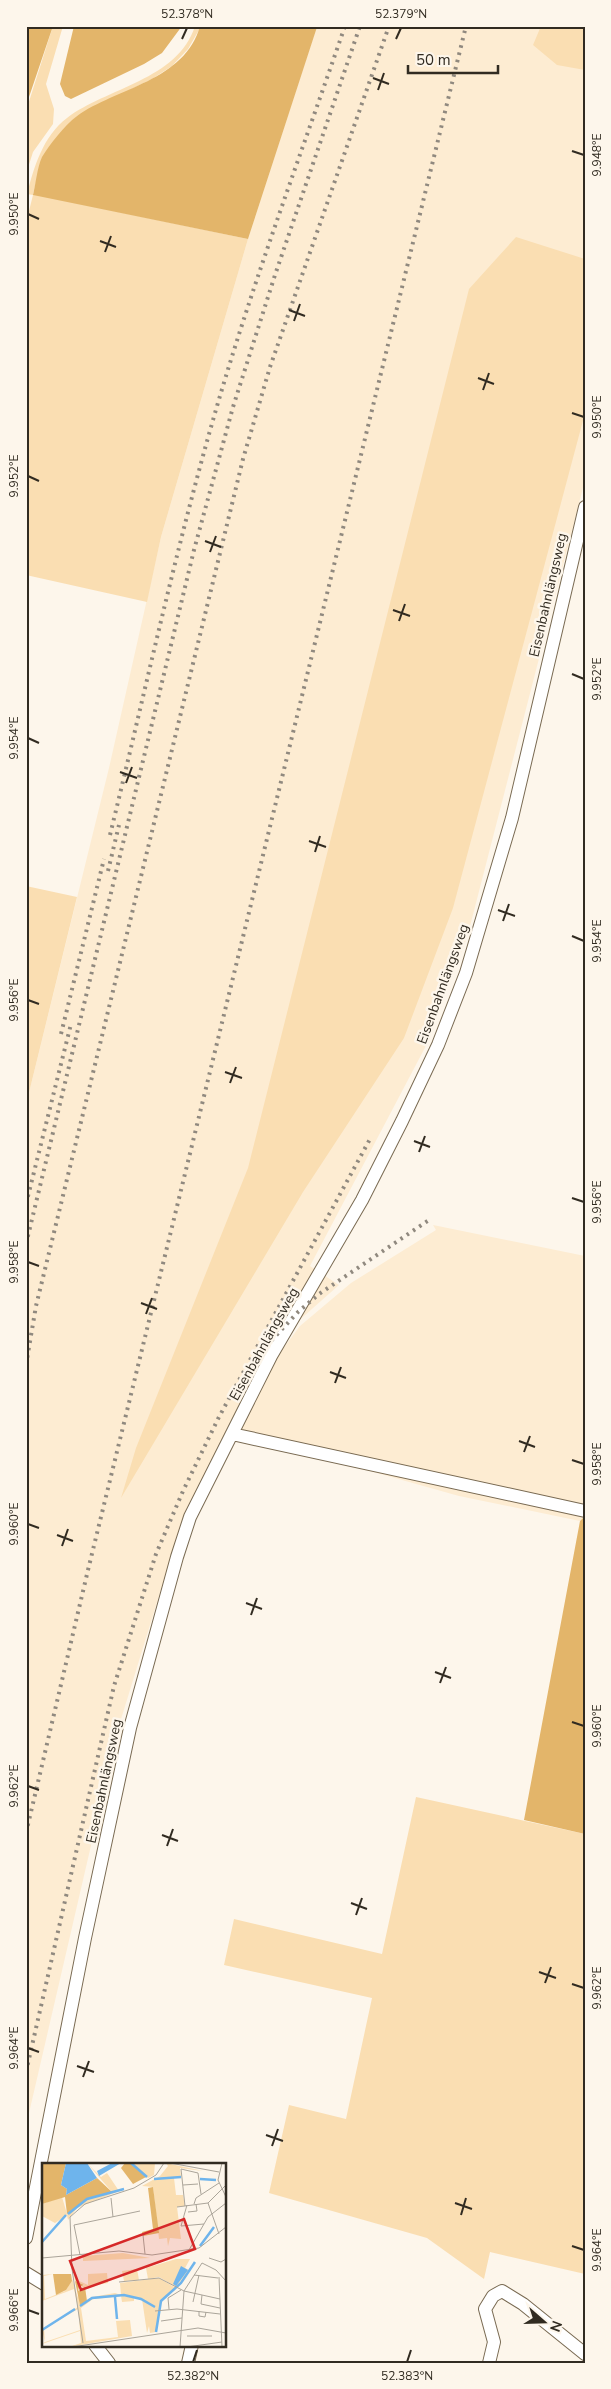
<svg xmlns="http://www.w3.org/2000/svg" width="611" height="2389" font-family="'Nunito Sans',sans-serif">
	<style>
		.built { fill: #fdecd2 }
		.green { fill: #fadeb2 }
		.forest { fill: #e3b56a }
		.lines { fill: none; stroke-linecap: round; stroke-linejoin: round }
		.street-casing { stroke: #796a52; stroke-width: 14 }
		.street { stroke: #fff; stroke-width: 12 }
		.rail { stroke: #90897f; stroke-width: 4; stroke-dasharray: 2.5 5; stroke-linecap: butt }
		.ticks { fill: none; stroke: #312b21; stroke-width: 2 }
		.labels { text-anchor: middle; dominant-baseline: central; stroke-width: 5; stroke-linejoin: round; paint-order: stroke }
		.street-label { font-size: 14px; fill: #312b21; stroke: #fdf6eb }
		.inset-river { fill: none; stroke: #6eb4ec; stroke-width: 2.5 }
		.inset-road { fill: none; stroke: #aba59a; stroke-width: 1 }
		.view { fill: #d62828; fill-opacity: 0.15; stroke: #d62828; stroke-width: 2.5 }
		.inset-edge { fill: none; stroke: #312b21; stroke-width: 2.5 }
		.neatline { fill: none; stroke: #312b21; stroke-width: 2 }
		.ticks-label { font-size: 12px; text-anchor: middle; fill: #312b21 }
	</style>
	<rect width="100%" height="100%" fill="#fdf6eb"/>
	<path class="built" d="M317,26h268v454l-117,454 -39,106 -119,226 29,19 -44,39 -70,112 -43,85 -64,208 -92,397v-1021l83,-337 52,-231 87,-298z
		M433,1225l152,31v260l-5,5 -121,-25 -171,-48 -49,-18 40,-76 21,-28 51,-43 85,-53z"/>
	<path class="green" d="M53,26h10l-17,58 8,25 -1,15 -20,28 -7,22v-63z
		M195,26h5l-1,4 -11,19 -16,17 -20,13 -75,37 -13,13 -22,29 -9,36 215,45 -87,298 -14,65 -121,-27v-352l7,-28 -6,-1c7,-27 16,-58 40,-76 39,-30 111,-38 128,-92z
		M541,26h44v44l-28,-5 -24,-20z
		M516,237l69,22v154l-132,495 -49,130 -101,154 -182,306 15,-50 112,-280 221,-879z
		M26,886l51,11 -51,208z
		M416,1797l169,37v440l-95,-22 -6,27 -57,-41 -158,-45 20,-88 57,14 26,-121 -148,-33 10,-46 148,35z"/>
	<path class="forest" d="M26,26h27l-24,71h-3z
		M74,26h108l-20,27 -18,11 -73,35 -6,-3 -5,-12z
		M200,26l117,1 -69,212 -215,-44c3,-12 4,-27 9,-38 8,-13 22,-31 35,-41 39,-28 108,-35 123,-90z
		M585,1516v318l-61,-14 56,-299z"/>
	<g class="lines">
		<g class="street-casing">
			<path id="street" d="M232,1434l353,77
				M26,2238l59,-300 45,-210 47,-171 13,-40 81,-161 91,-156 40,-79 36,-76 28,-72 46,-155 73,-311
				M26,2273l18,11
				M95,2345l14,18
				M188,2363l4,-18
				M489,2363l5,-21 -9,-33 8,-13 9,-5 21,13 62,50"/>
		</g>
		<use href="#street" class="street"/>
		<path class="rail" d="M110,835c34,-139 64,-278 103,-415 38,-133 87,-263 132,-394
			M108,871l11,-46
			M583,932h2
			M61,1034l43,-175
			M26,1204l45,-180
			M26,1244l168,-694 39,-143 42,-132 85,-249
			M256,1357l42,-45 21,-18 110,-74
			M26,1365l10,-59 207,-847 27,-92 119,-341
			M26,1833l62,-263 378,-1544
			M26,2072l88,-386 42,-132 27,-63 36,-74 151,-278"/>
	</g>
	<path class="ticks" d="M182,39l5,-11M396,39l5,-11M373,78l16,6M378,90l6,-17M572,151l12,4M28,214l11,5M100,241l16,6M105,252l6,-16M289,310l16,6M294,321l6,-17M478,378l16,6M483,390l6,-17M572,413l12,4M28,476l11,5M205,541l16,6M210,552l6,-16M393,610l17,6M399,621l6,-17M572,674l12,5M28,738l11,5M120,772l17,6M126,783l6,-16M309,841l17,6M315,852l5,-16M498,910l17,6M503,921l6,-17M572,936l12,5M28,1000l11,4M225,1072l17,6M230,1083l6,-16M414,1141l16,6M419,1152l6,-16M572,1198l12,4M28,1262l11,4M141,1303l16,6M146,1314l6,-16M330,1372l16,6M335,1383l6,-16M519,1441l16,6M524,1452l6,-16M572,1460l12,4M28,1524l11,4M57,1535l16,6M62,1546l6,-17M246,1603l16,6M251,1615l6,-17M435,1672l16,6M440,1683l6,-16M572,1722l12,4M28,1786l11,4M162,1835l16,6M167,1846l6,-17M351,1903l16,6M356,1915l6,-17M539,1972l17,6M545,1983l6,-16M572,1984l12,4M28,2048l11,4M77,2066l17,6M83,2077l6,-16M266,2135l17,6M272,2146l6,-17M455,2203l17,6M461,2215l5,-17M572,2246l12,4M28,2310l11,4M193,2362l4,-12M407,2362l4,-12"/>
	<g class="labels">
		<g class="street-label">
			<text transform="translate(548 595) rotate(-77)">Eisenbahnlängsweg</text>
			<text transform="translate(443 984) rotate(-70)">Eisenbahnlängsweg</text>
			<text transform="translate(264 1344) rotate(-61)">Eisenbahnlängsweg</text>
			<text transform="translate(104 1781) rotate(-78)">Eisenbahnlängsweg</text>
		</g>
	</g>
	<g transform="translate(42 2163)">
		<rect width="184" height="184" fill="#fdf6eb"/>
		<path d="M45,0l14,14 6,-4 12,18 -42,17 -9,12 -1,-5 -12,8 -13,-7v-12l14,-5 4,-12 5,2 -3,8 5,17 20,-15 25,-7zM88,0h25l-1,12 -6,3zM124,0l37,8 -23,-3 1,9 -7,1 2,17h7l2,11 -8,1 4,32 -11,-1 -2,8 -1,-8 -8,1 -6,-52 -11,-1 18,-10 8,-10zM81,90l27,5 -67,3v-5zM134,96h14l-5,9 4,2 -13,17 -17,-10 -11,2 -2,-11zM95,106l2,11 -15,1 -2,-10zM65,110l1,10 -29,5v1l1,7v9l12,-8 23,-4 6,2 -1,-12 39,-5 17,10 -15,13 -5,31 -6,1 -1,-7 -2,7 -5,-34 -8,-2v4l-12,1 -1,-6 -6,1 3,23 -4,-23 -21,2 -12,9 5,33 32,-4 -2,-16 14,-1 2,16 -63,11 12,-4 -1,-12 -38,13 3,-2 -3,-12 36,-23 -4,-18 -32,12v-26l11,-1 -9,2 1,23 20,-8 7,-10 -1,-6 7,23 1,-10 6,-3 -10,-4 -1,-6 3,5 11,5v-11zM36,146l2,21 -35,12 -1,-13z" fill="#fadeb2" fill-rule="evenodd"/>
		<path d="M0,0h24l-5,22 6,4 -1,6 31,-17 15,14 -25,7 -20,15 -2,-17 -23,7zM83,0h5l16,14 -13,7 -12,-16zM111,24l6,46 -16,3 -1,-4 11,-3 -5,-41zM11,111h18l1,7 -6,9 -10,5zM33,118l9,4 -5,2 -1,4 7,-4 2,14 -7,4z" fill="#e3b56a"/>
		<path d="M24,0h21l10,15 -31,17 1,-6 -6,-4zM70,0h9l-22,13 -2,-5zM139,103l7,4 -12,16 -3,-2z" fill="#6eb4ec"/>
		<path class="inset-river" d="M89,0l16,14M112,16l27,-2M158,16l16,1M26,51l19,-15 37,-10M0,79l24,-27M158,83l14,-19M73,134l2,22M38,143l12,-8 32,-3 17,4 14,8M0,167l33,-21M114,169l5,-31 20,-18 14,-21"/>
		<path class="inset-road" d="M128,0l49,9M180,0l-4,17 8,17M141,22l15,-1M69,35l2,19M166,40l11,31M152,41l2,-6 23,-15M145,42l-6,21 23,-2M143,43l-4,-37 17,4 3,21M135,44l31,-4 18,-18M146,49l9,-1 -1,-7M32,62l66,-14M32,62l6,30M101,72l2,19M147,87l19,-33 18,-14M0,95l77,-7 33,4 47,-7 27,-21M167,95l12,4 5,-3M152,112l24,3M177,114l3,70M77,119l40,-4 25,13 36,8M160,132l-1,9 19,4M151,139l6,-27M127,146l-1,-11 13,-8M113,148l22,-2 43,5M157,148v5l6,1 1,-5M119,158l21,-3M145,173h25M41,180l-11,-74 -2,-52 15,-13 49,-16 22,-13 8,-12M30,184l126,-19 28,5M138,184l4,-56 18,-28 14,7 10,11M145,184l35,-5"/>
		<path class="view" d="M142,56l11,30 -114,41 -11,-29z"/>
		<rect width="184" height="184" class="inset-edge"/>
	</g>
	<rect width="611" height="2389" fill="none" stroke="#fdf6eb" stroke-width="55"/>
	<g transform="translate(544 2322) rotate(110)" stroke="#fdf6eb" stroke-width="4" paint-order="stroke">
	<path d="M0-4L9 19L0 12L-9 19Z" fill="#312b21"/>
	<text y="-8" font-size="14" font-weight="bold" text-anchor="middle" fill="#312b21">N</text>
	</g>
	<path d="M408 65v8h90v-8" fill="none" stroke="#312b21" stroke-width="2.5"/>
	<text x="416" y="65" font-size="15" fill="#312b21" stroke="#fdf6eb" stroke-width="4" paint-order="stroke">50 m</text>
	<rect x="28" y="28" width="556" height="2334" class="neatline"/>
	<g class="ticks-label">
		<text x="187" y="18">52.378°N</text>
		<text x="401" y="18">52.379°N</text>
		<text transform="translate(597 155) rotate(-90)" y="4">9.948°E</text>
		<text transform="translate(14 214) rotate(-90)" y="4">9.950°E</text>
		<text transform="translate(597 417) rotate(-90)" y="4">9.950°E</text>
		<text transform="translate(14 476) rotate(-90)" y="4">9.952°E</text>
		<text transform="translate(597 679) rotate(-90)" y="4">9.952°E</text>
		<text transform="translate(14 738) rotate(-90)" y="4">9.954°E</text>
		<text transform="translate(597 941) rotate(-90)" y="4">9.954°E</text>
		<text transform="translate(14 1000) rotate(-90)" y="4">9.956°E</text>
		<text transform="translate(597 1202) rotate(-90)" y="4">9.956°E</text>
		<text transform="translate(14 1262) rotate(-90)" y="4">9.958°E</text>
		<text transform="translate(597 1464) rotate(-90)" y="4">9.958°E</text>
		<text transform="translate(14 1524) rotate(-90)" y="4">9.960°E</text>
		<text transform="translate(597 1726) rotate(-90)" y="4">9.960°E</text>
		<text transform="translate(14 1786) rotate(-90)" y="4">9.962°E</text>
		<text transform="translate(597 1988) rotate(-90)" y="4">9.962°E</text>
		<text transform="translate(14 2048) rotate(-90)" y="4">9.964°E</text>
		<text transform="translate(597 2250) rotate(-90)" y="4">9.964°E</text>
		<text transform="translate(14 2310) rotate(-90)" y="4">9.966°E</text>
		<text x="193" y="2380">52.382°N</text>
		<text x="407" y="2380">52.383°N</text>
	</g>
</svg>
